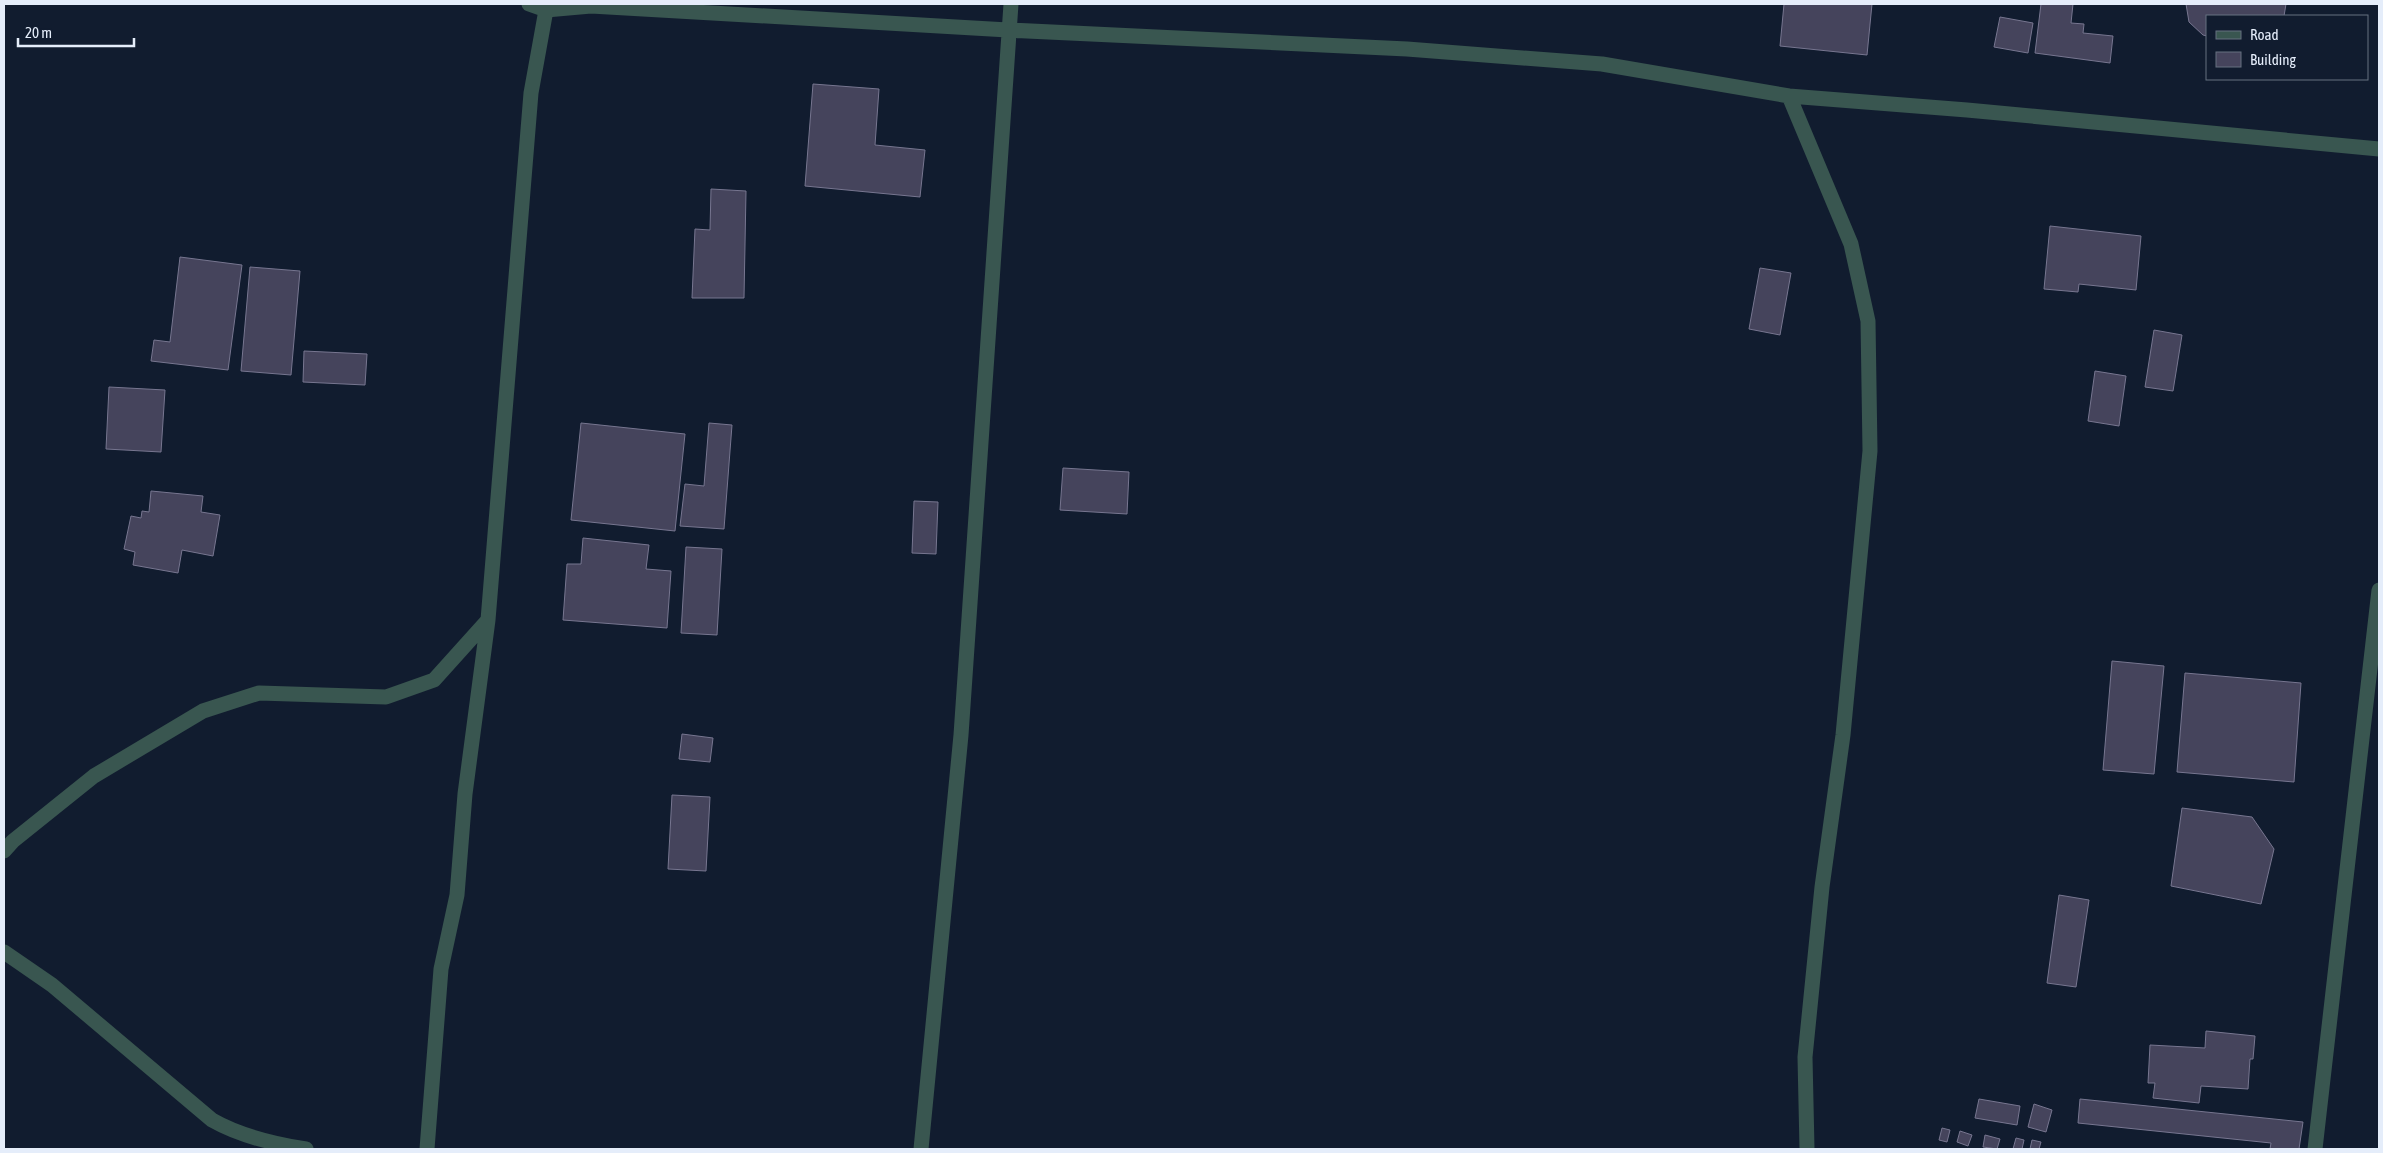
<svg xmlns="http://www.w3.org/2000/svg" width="2383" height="1153" font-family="'Asap Condensed',sans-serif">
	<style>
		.building { fill: #45445c; stroke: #777690 }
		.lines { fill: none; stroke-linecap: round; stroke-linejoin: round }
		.street { stroke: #395650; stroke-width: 15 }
	</style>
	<rect width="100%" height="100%" fill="#111c2f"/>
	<path class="building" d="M1784,4h88l-5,51 -87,-9z
		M2041,4h32l-2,19 13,1 -1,9 30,3 -3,27 -75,-10z
		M2186,4h100l-2,12h-77v20l-4,-1 -14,-13z
		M2000,17l33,6 -5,30 -34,-6z
		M813,84l66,5 -4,56 50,5 -5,47 -115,-11z
		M711,189l35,2 -2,107h-52l3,-69 15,1z
		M2050,226l91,10 -5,54 -57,-6 -1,8 -34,-3z
		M180,257l62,8 -14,105 -77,-9 3,-21 16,2z
		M250,267l50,4 -9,104 -50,-4z
		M1760,268l31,5 -11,62 -31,-6z
		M2154,330l28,5 -9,56 -28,-4z
		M304,351l63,3 -2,31 -62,-3z
		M2095,371l31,5 -7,50 -31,-5z
		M109,387l56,3 -4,62 -55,-3z
		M581,423l104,11 -10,97 -104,-11z
		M709,423l23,2 -8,104 -44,-3 5,-42 19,2z
		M1063,468l66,4 -2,42 -67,-4z
		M151,491l52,5 -2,16 19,3 -7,41 -31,-6 -4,23 -45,-8 2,-13 -11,-3 7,-33 10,2 1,-7 7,1z
		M914,501l24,1 -2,52 -24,-1z
		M583,538l66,7 -3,24 25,2 -4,57 -104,-8 4,-56h14z
		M686,547l36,2 -5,86 -36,-2z
		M2112,661l52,5 -10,108 -51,-4z
		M2185,673l116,10 -7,99 -117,-10z
		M682,734l31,4 -3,24 -31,-3z
		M672,795l38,2 -4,74 -38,-2z
		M2182,808l70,9 22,32 -13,55 -90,-18z
		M2059,895l30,5 -13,87 -29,-4z
		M2206,1031l49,5 -2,23h-3l-2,30 -47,-3 -2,17 -46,-5 2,-15h-7l2,-38 55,3z
		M1979,1099l41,7 -3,19 -42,-7z
		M2080,1099l223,23 -4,27h-29l1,-6 -193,-20z
		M2034,1104l18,6 -6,22 -18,-5z
		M1942,1128l8,2 -3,12 -8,-2z
		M1960,1131l12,4 -4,11 -11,-4z
		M1985,1135l15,4 -3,10 -14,-2z
		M2016,1138l8,2 -2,9h-9z
		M2032,1140l9,2 -2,7h-9z"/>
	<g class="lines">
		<path class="street" d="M529,4l17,6
			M1789,96l62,148 17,77 2,130 -27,284 -21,152 -17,170 2,92
			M4,851l9,-10 81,-65 109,-65 56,-18 127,4 48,-17 54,-60
			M4,952l48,33 160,135c28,16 62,24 94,29
			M427,1149l14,-180 16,-74 8,-101 23,-174 43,-527 15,-83 45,-4 417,24 399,19 195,15 187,32 178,14 412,39
			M921,1149l40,-414 50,-731
			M2315,1149l64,-559"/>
	</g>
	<rect width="2383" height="1153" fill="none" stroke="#e5edfa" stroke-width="10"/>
	<rect x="2206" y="15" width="162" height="65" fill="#111c2f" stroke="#667080"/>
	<rect x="2216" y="31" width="25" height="8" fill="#395650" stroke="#667080"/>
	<text x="2250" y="40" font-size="15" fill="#e5edfa">Road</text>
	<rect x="2216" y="52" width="25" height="15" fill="#45445c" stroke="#667080"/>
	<text x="2250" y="65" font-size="15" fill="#e5edfa">Building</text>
	<path d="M18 38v8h116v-8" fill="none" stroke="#e5edfa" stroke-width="2.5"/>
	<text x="25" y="38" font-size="15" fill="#e5edfa" stroke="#111c2f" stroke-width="4" paint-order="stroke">20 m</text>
</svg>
